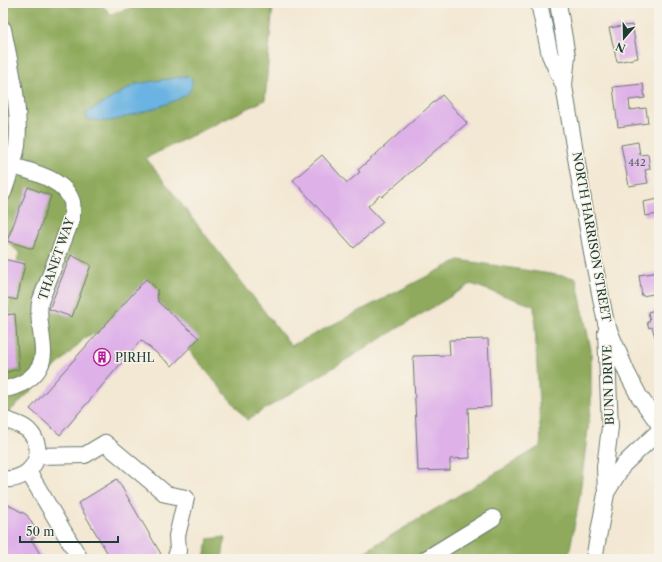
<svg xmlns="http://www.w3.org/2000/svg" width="662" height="562" font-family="'Libre Caslon Text',serif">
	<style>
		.forest { fill: #8faa5c; stroke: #577448 }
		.water { fill: #6ab3e2; stroke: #44788b }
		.building { fill: #deb1e9 }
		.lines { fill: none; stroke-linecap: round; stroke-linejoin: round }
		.minor-casing { stroke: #69796c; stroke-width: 18 }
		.minor { stroke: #fff; stroke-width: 16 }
		.labels { text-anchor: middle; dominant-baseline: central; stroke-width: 3; stroke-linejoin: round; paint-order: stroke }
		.number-label { font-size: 10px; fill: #4f5a61 }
		.street-label { font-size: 12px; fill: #1f3d34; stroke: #f7f3e8 }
		.poi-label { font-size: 12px; fill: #1f3d34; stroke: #f7f3e8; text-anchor: start }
	</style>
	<rect width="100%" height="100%" fill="#f7f3e8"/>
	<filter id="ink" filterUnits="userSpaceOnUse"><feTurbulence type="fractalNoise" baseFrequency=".025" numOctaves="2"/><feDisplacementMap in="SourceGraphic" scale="8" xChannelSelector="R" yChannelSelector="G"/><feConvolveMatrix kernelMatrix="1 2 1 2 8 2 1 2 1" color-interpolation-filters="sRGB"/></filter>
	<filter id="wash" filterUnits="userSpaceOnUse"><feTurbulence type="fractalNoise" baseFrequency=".012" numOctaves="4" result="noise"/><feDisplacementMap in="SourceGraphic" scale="16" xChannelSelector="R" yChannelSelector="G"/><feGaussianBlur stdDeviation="0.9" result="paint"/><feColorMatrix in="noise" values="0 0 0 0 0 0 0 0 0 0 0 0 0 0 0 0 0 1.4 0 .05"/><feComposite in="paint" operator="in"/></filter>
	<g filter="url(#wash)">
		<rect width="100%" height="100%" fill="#f3e8d3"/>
		<path class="forest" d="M3,3h97l11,11 36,-11h126l-8,97 -119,58 145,188 168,-86 117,18 15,72v55l-12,96 -11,58h-216l189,-113 -7,-140 -63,-22 -224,136 -88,-106 -72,22 -84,82v-79l16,-87 -16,-14z
			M225,537l-3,22h-18l4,-20z"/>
		<path class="water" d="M187,76l5,3c0,5 0,10 -4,14 -8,9 -66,26 -79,28 -8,0 -14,-1 -22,-2l-1,-6 50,-29z"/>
		<g id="blocks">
			<path class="building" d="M632,25l6,33 -21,4 -8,-34z
				M643,84l2,14 -16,2 1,10 16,-2 2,15 -30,4 -5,-40z
				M442,95l25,28 -85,74 -2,-2 -12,11 15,16 -29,26 -61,-68 29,-25 25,28 13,-11 -2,-2z
				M638,142l2,13 8,-1 2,15 -5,1 3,13 -19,3 -8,-41z
				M28,187l23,9 -18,53 -26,-8z
				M659,199v15l-14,2 -2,-14z
				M71,255l20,10 -19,52 -23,-8z
				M3,259l22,5 -8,36 -14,-3z
				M659,272v21l-17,3 -3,-21z
				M146,279l11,10 1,13 41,36 -27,28 -31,-26 -81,95 -30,-26z
				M659,309v27l-4,1 -3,-10 -3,1 -2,-6 3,-1 -2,-9z
				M15,314l4,55 -16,4v-58z
				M488,339l3,68 -23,1 2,50 -20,1v11l-32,1 -5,-115 37,-1 -1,-15z
				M117,479l44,75 -8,5h-42l-33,-56z
				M3,502l24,13 12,20 -8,4 12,20h-40z"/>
		</g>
	</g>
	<g filter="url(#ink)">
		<use href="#blocks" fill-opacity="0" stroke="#69796c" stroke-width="1"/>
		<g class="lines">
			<g class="minor-casing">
				<path id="minor" d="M539,3l11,52 14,31 28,167 14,70 21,50 12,23 20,28
					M558,3l9,53 -3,29
					M3,29c7,38 18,77 14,117 -3,16 -9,32 -14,47
					M3,389c19,-2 40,-15 40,-37 0,-17 -6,-32 -3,-50l32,-84c0,-5 1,-11 0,-16 -7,-23 -40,-30 -59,-36
					M3,419c8,3 18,5 25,11 22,21 3,52 -25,49
					M37,456l48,-1 20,-12 61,51 20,4 -9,38 1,15 -3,8
					M29,473l51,86
					M606,493l17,-28 36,-34
					M426,559l67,-41
					M594,559l12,-65 -1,-27 5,-40 -4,-95"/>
			</g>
			<use href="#minor" class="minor"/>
		</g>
	</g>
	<defs>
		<g id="building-ring" transform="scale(0.9)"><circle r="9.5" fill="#f7f3e8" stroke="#b5179e" stroke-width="1.5"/><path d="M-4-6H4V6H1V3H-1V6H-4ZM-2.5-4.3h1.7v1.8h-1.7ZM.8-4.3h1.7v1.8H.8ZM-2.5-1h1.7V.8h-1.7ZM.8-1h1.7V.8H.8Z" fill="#b5179e"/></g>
	</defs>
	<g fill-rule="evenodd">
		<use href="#building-ring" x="102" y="357"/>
	</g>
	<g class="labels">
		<g class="number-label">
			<text x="637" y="162">442</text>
		</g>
		<g class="street-label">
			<text transform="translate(592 237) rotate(80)">NORTH HARRISON STREET</text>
			<text transform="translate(56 259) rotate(-71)">THANET WAY</text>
			<text transform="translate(608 385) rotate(-92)">BUNN DRIVE</text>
		</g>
		<g class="poi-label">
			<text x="115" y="357">PIRHL</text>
		</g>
	</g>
	<rect width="662" height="562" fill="none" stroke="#f7f3e8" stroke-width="16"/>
	<g transform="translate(624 38) rotate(200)" stroke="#f7f3e8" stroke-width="3" paint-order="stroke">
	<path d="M0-3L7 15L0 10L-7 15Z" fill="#1f3d34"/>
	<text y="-6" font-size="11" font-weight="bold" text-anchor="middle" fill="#1f3d34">N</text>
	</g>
	<path d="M20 536v6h98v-6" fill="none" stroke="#1f3d34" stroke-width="2"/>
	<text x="26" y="536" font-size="12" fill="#1f3d34" stroke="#f7f3e8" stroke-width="3" paint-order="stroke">50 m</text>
</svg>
